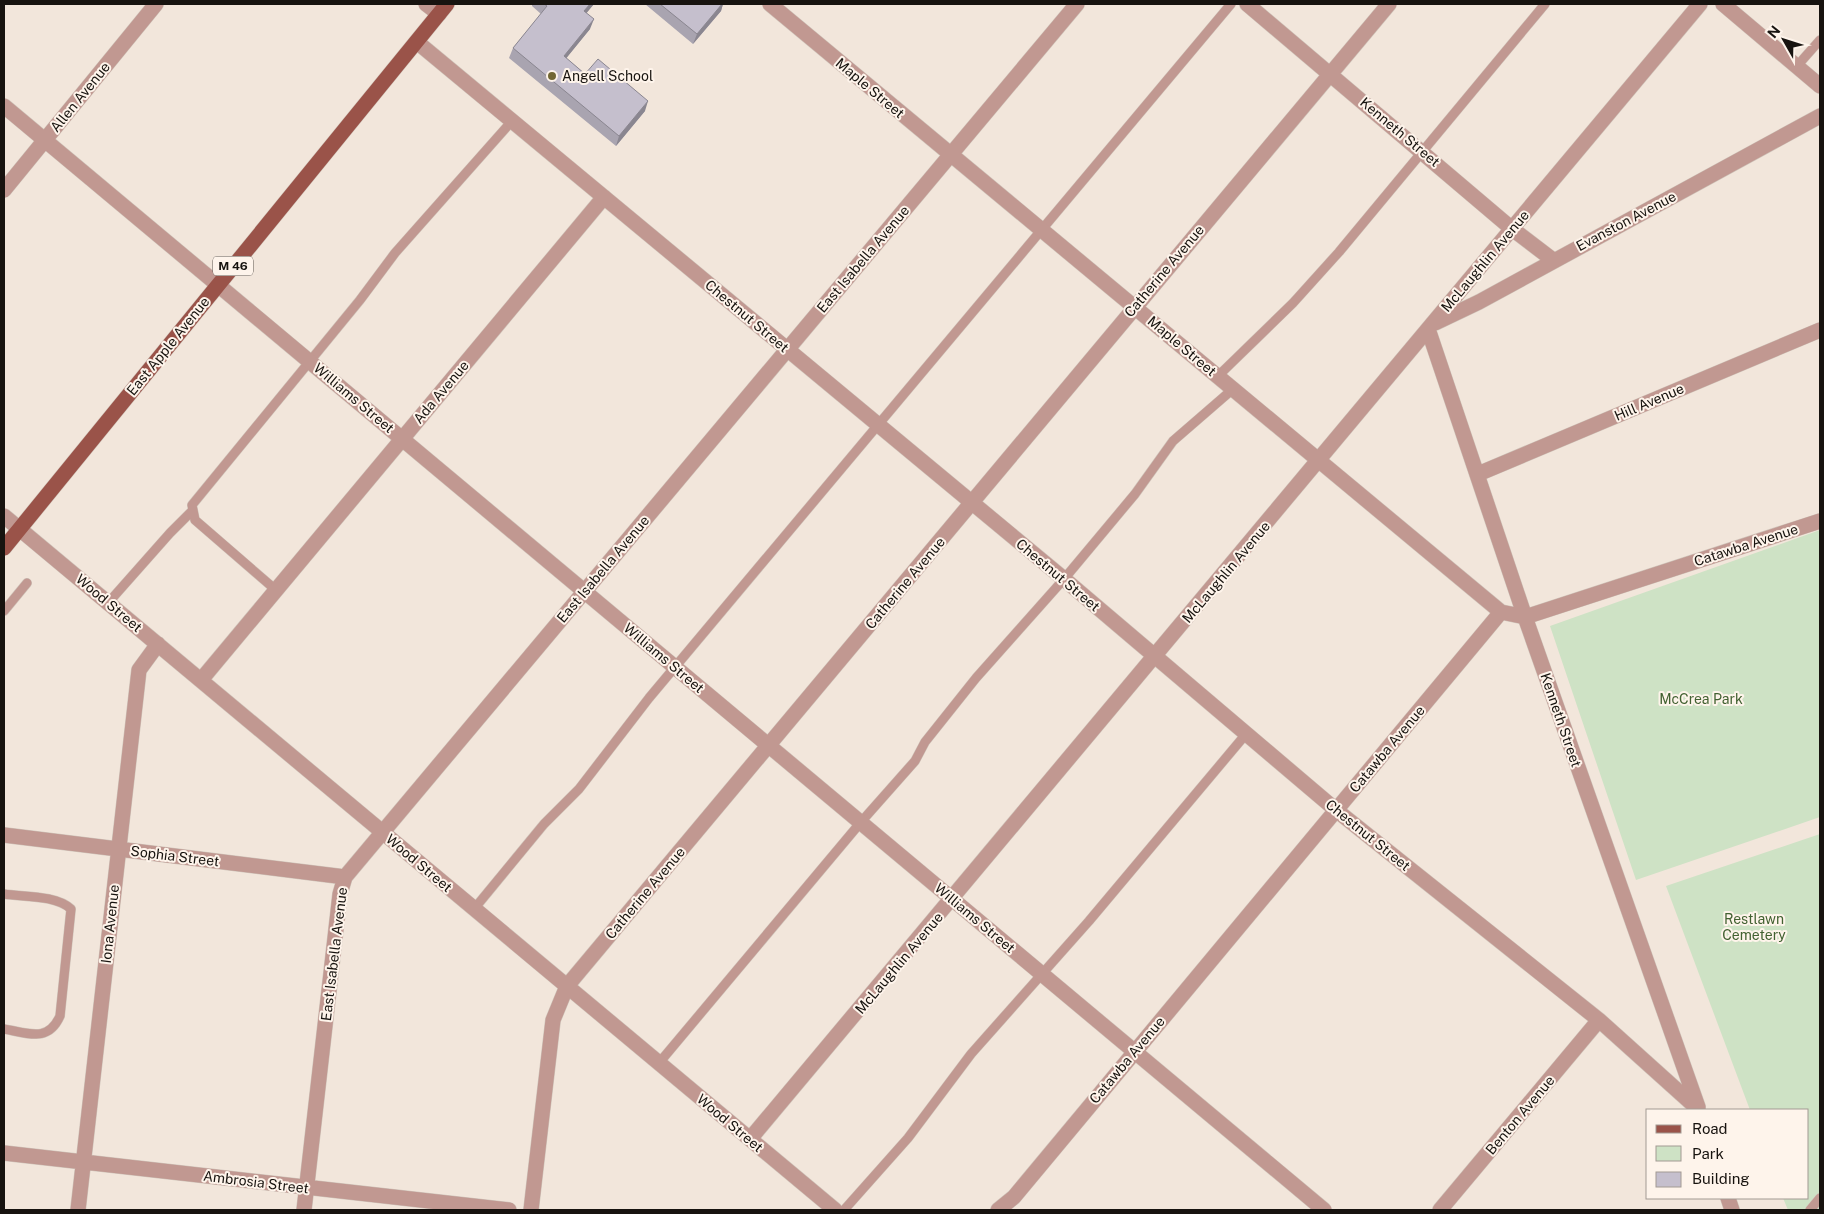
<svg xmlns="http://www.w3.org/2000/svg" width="1824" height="1214" font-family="'Public Sans',sans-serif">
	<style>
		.green { fill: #cee2c5 }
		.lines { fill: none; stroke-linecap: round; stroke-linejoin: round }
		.lane-casing { stroke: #cfc4ba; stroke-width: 10 }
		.street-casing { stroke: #cfc4ba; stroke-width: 16 }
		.primary-casing { stroke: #cfc4ba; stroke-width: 16 }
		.lane { stroke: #c19891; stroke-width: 9 }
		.street { stroke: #c19891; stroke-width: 15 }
		.primary { stroke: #9a5349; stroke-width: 15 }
		.wall { fill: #a9a4b0 }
		.shaded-wall { fill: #8a8690 }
		.building { fill: #c5bfcd; stroke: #8a8690 }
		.poi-dot { fill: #726633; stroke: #fef4eb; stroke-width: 2 }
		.labels { text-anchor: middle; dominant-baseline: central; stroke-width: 4; stroke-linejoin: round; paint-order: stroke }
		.shield { fill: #fef4eb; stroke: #5c5651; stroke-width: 1 }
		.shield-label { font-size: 12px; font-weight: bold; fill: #17130f }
		.poi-label { font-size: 14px; fill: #17130f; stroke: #fef4eb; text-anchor: start }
		.street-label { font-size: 14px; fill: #17130f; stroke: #fef4eb }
		.park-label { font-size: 14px; fill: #426131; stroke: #fef4eb }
	</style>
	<rect width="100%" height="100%" fill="#f2e6db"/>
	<path class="green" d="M1820,530v287l-184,63 -86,-254z
		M1820,834v376h-32l-5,-12h25v-88h-58l-84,-224z"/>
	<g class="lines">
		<g class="lane-casing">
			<path id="lane" d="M1797,66l23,-26
				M1218,376l75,-73 46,-51 206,-248
				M277,591l-82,-71 -3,-15 168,-205 35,-47 117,-132
				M108,603l62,-70 22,-22
				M4,611l23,-28
				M4,894c20,3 52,1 67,15l-11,107c-12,27 -32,17 -56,13
				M474,909l70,-85 35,-35 70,-91 582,-694
				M659,1063l202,-241 54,-61 10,-19 51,-64 88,-99 71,-85 38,-53 60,-52
				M844,1210l64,-72 63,-84 118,-133 157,-187
				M1810,1210l10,-12"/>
		</g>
		<g class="street-casing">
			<path id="street" d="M426,4l13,10
				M770,4l731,608
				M1247,4l264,224 42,32
				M1723,4l97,82
				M417,42l647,537 272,231 263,210 99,89
				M4,106l1320,1104
				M4,190l152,-186
				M1435,323l44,-21 341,-186
				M1428,329l97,288 173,490
				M1478,474l342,-144
				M4,516l831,694
				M201,680l403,-483
				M4,835l341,42
				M750,1139l950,-1135
				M4,1153l505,57
				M1728,1198l4,12
				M78,1210l61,-540 19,-26
				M304,1210l36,-316 5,-17 732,-873
				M531,1210l22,-190 14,-34 822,-982
				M998,1210l16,-13 487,-585 24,5 295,-96
				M1440,1210l159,-190"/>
		</g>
		<g class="primary-casing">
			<path id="primary" d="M4,548l443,-544"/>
		</g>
		<use href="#lane" class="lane"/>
		<use href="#street" class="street"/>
		<use href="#primary" class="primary"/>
	</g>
	<path class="wall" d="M532,4h62l-8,9 4,16 -24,29 19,16 60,37 -29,35 -107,-88 4,-10 28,-34 -9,-8z
		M645,4h78l-2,7 -28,33z"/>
	<path class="shaded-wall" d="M590,4h4l-14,17 4,-10z
		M722,4h1l-2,7 -28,33 4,-10z
		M594,19l-4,10 -30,37 4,-10z
		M648,101l-3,10 -29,35 3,-10z"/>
	<path class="building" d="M544,4h46l-6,7 10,8 -30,37 21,18 13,-15 50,42 -29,35 -106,-88 34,-42z
		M660,4h62l-25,30z"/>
	<circle class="poi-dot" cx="552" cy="76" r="5"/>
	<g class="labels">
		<rect class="shield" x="213" y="256.5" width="40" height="19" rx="4"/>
		<g class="shield-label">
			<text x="233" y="266">M 46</text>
		</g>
		<g class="poi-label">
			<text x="562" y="76">Angell School</text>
		</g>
		<g class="street-label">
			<text transform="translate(870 88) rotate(40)">Maple Street</text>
			<text transform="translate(80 97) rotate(-51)">Allen Avenue</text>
			<text transform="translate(1400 132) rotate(40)">Kenneth Street</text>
			<text transform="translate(1626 221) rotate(-28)">Evanston Avenue</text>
			<text transform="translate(863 259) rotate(-50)">East Isabella Avenue</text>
			<text transform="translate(1485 261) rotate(-50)">McLaughlin Avenue</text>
			<text transform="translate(1164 271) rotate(-50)">Catherine Avenue</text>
			<text transform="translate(747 316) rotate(40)">Chestnut Street</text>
			<text transform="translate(168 346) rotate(-51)">East Apple Avenue</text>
			<text transform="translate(1182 346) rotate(40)">Maple Street</text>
			<text transform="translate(441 392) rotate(-50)">Ada Avenue</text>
			<text transform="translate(354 398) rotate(40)">Williams Street</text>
			<text transform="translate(1649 402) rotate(-23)">Hill Avenue</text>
			<text transform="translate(1746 545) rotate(-18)">Catawba Avenue</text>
			<text transform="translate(603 569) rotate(-50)">East Isabella Avenue</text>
			<text transform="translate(1226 572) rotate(-50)">McLaughlin Avenue</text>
			<text transform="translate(1058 575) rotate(40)">Chestnut Street</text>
			<text transform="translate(905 583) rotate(-50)">Catherine Avenue</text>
			<text transform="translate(109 603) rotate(40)">Wood Street</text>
			<text transform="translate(664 658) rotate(40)">Williams Street</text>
			<text transform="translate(1561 720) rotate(71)">Kenneth Street</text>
			<text transform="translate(1387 749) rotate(-50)">Catawba Avenue</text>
			<text transform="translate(1368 835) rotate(39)">Chestnut Street</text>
			<text transform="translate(175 856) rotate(7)">Sophia Street</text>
			<text transform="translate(419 863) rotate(40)">Wood Street</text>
			<text transform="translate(645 893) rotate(-50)">Catherine Avenue</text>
			<text transform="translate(975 918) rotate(40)">Williams Street</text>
			<text transform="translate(110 924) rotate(-84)">Iona Avenue</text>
			<text transform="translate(334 954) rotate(-83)">East Isabella Avenue</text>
			<text transform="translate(899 963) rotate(-50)">McLaughlin Avenue</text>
			<text transform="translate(1127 1060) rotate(-50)">Catawba Avenue</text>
			<text transform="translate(1520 1115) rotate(-50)">Benton Avenue</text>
			<text transform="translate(730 1123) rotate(40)">Wood Street</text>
			<text transform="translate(256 1182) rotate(7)">Ambrosia Street</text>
		</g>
		<g class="park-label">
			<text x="1701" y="699">McCrea Park</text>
			<text x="1754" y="919">Restlawn<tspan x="1754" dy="16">Cemetery</tspan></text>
		</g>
	</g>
	<rect width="1824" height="1214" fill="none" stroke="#17130f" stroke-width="10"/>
	<rect x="1646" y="1109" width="162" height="90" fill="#fef4eb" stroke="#a29a93"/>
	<rect x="1656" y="1125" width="25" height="8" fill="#9a5349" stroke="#a29a93"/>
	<text x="1692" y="1134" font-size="15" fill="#17130f">Road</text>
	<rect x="1656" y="1146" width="25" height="15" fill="#cee2c5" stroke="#a29a93"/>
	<text x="1692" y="1159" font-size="15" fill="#17130f">Park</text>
	<rect x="1656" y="1172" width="25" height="15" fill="#c5bfcd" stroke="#a29a93"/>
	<text x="1692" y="1184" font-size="15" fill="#17130f">Building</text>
	<g transform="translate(1784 40) rotate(309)" stroke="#fef4eb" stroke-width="4" paint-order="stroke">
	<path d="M0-4L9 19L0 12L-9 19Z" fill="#17130f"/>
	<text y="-8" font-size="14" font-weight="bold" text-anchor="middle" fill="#17130f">N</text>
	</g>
</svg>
